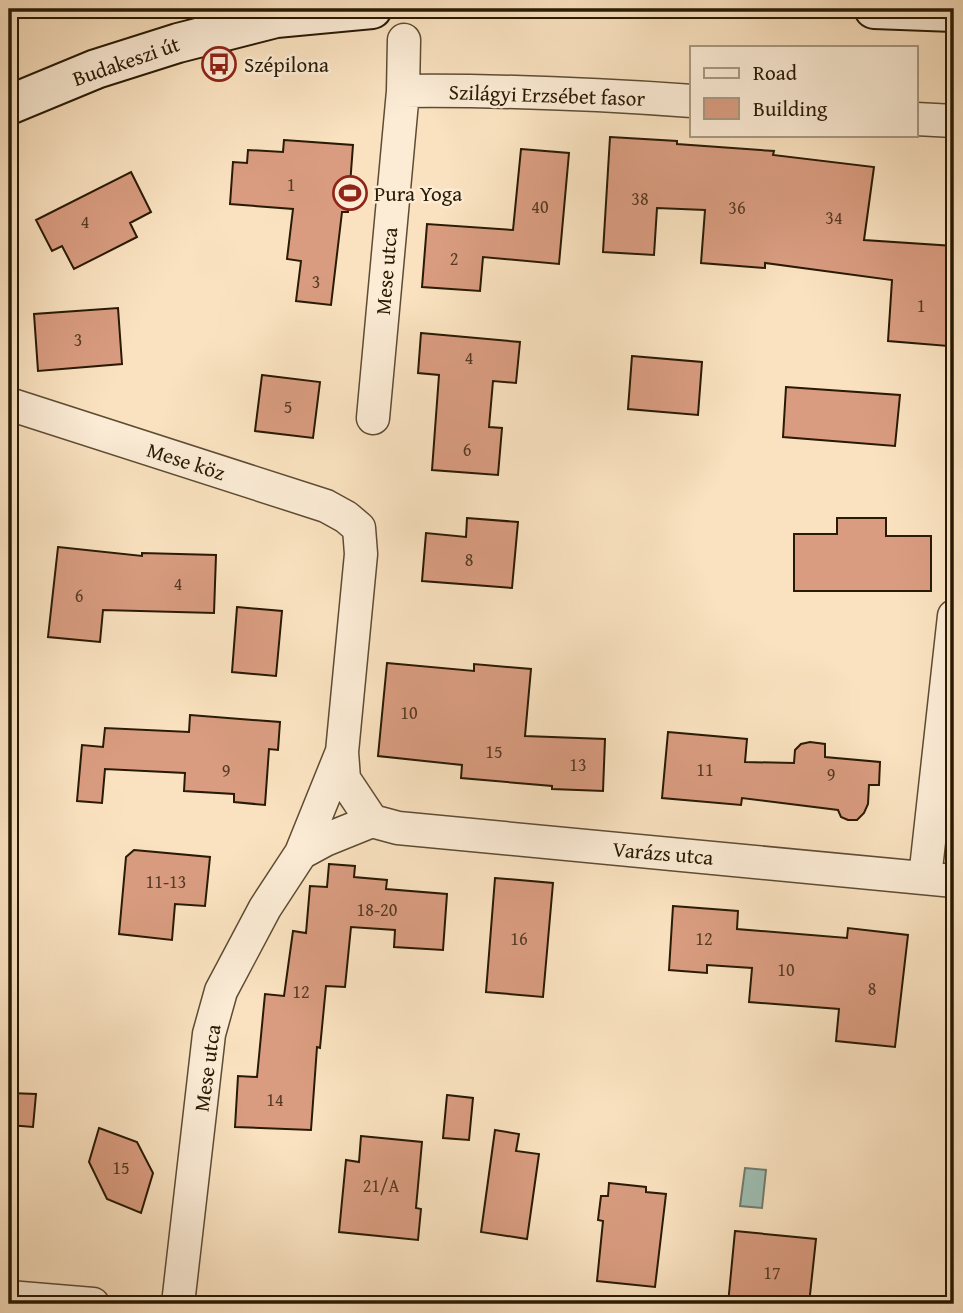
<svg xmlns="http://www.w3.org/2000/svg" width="963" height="1313" font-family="'Gentium Book Plus',serif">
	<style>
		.water { fill: #9ebeb3; stroke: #6f7c6d; stroke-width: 2 }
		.building { fill: #d99c80; stroke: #291a04; stroke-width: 2 }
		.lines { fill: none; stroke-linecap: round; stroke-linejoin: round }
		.street-casing { stroke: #5d4c33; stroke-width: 35 }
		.secondary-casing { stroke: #291a04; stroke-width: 42 }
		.street { stroke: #fcecd6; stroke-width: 32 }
		.secondary { stroke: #fcecd6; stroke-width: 38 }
		.labels { text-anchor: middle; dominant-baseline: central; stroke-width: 5; stroke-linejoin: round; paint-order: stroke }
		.number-label { font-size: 18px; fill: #553a23 }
		.street-label { font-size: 21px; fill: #291a04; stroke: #fcecd6 }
		.poi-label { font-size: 21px; fill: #291a04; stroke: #fcecd6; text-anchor: start }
	</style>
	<rect width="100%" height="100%" fill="#fae2c0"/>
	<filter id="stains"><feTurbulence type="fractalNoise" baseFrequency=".00286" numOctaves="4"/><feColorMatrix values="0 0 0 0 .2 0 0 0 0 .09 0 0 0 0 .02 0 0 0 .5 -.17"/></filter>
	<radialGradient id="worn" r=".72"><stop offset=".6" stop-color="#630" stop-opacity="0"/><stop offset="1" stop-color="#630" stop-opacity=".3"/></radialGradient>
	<path class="water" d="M745,1168l21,2 -4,38 -22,-2z"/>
	<path class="building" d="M610,137l67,4v3l97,7 -1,4 101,12 -10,73 90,6v22l-6,78 -60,-5 4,-61 -127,-17v5l-64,-5 4,-53 -48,-2 -3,47 -51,-3z
		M284,140l69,5 -5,67h-6l-11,93 -35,-4 5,-40 -14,-2 6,-50 -63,-5 3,-42 14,1 1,-13 35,2z
		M521,149l48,4 -10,111 -76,-7 -3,34 -58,-4 5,-63 86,6z
		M131,172l20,40 -21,11 7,14 -63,32 -12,-23 -10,5 -16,-31z
		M118,308l4,56 -84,7 -4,-57z
		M421,333l99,9 -4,41 -23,-2 -4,46 13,1 -4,47 -66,-5 7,-95 -21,-2z
		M632,356l70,6 -4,53 -70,-6z
		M262,375l58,7 -7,56 -58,-7z
		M786,387l114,8 -5,51 -112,-9z
		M467,518l51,4 -6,66 -90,-7 4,-48 40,4z
		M837,518h49v18h45v55h-137v-57h43z
		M58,547l84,9v-3l74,2 -2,58 -111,-3 -3,32 -52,-5z
		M237,607l45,4 -6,65 -44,-4z
		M387,663l87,8v-7l57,5 -6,67 80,3 -2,52 -51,-2v-3l-91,-8 1,-13 -84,-9z
		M190,715l90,7 -2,28 -9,-1 -4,56 -31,-3v-8l-50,-3 1,-18 -80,-4 -3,34 -25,-2 5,-56 21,2 2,-19 84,4z
		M668,732l79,7 -2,23 49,1 1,-13 6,-6 9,-2 15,2v13l55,5 -1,23h-10l-1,19 -4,9 -7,7h-9l-7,-3 -3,-7 -96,-12 -1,7 -79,-7z
		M134,850l76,7 -5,49 -30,-2 -3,36 -53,-6 7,-77z
		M329,864l26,2 -1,11 33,3 -1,9 61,5 -4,56 -49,-3 1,-17 -44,-3 -6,60 -19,-1 -6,62 -3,-1 -6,83 -76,-3 3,-51 19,1 8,-83 19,2 9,-65 13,2 4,-47 17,1z
		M495,878l58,5 -10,114 -57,-5z
		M673,906l65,5 -1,18 110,9 1,-10 60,7 -13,112 -59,-6 3,-32 -90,-7 3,-34 -45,-3v8l-38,-3z
		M9,1093l27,1 -3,33 -24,-2z
		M447,1095l26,3 -4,42 -26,-2z
		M99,1128l38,14 16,31 -12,40 -34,-14 -18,-37z
		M495,1130l24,4 -3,17 23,3 -12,85 -46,-7z
		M361,1136l61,6 -6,66 5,1 -3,31 -79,-8 7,-72 13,2z
		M609,1183l37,4v5l20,2 -11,93 -58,-6 6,-60 -5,-1 3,-24h7z
		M735,1231l81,8 -7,65h-81z"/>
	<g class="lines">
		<g class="street-casing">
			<path id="street" d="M403,91c97,-1 192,3 289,10
				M916,119l38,2
				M9,404l317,102 20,11 13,11 2,26 -19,198 2,27 28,42
				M373,418l30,-327 1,-51
				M372,821l26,7 556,53
				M301,853l24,-13 47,-19
				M925,878l29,-262
				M9,1297l84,7
				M178,1304l31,-270 12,-43 44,-83 36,-55 40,-99"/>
		</g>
		<g class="secondary-casing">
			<path id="secondary" d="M874,9l80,3
				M9,105l87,-36 82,-26 98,-25 96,-9"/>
		</g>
		<use href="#street" class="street"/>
		<use href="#secondary" class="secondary"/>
	</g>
	<defs>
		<g id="bus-ring" transform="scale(1.75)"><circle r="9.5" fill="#fcecd6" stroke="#8f2418" stroke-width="1.5"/><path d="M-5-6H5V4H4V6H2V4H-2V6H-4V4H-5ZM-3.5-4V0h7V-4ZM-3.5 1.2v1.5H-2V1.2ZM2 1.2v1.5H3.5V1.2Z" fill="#8f2418"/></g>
		<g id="stadium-ring" transform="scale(1.75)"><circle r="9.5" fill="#fcecd6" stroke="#8f2418" stroke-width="1.5"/><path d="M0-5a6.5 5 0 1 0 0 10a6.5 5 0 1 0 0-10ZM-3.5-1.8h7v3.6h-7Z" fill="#8f2418"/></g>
	</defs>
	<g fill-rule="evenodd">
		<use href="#bus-ring" x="219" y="64"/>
		<use href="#stadium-ring" x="350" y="193"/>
	</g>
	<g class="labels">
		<g class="number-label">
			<text x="291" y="184">1</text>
			<text x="640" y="198">38</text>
			<text x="540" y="206">40</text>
			<text x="737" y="207">36</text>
			<text x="834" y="217">34</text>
			<text x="85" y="221">4</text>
			<text x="454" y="258">2</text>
			<text x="316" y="281">3</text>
			<text x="921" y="305">1</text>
			<text x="78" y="339">3</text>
			<text x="469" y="357">4</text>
			<text x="288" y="406">5</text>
			<text x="467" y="449">6</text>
			<text x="469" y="559">8</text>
			<text x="178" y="583">4</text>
			<text x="79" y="595">6</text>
			<text x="409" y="712">10</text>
			<text x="494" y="751">15</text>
			<text x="578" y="764">13</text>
			<text x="705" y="769">11</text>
			<text x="226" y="770">9</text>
			<text x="831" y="774">9</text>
			<text x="166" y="881">11-13</text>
			<text x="377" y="909">18-20</text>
			<text x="519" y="938">16</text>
			<text x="704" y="938">12</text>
			<text x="786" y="969">10</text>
			<text x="872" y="988">8</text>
			<text x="301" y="991">12</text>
			<text x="275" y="1099">14</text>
			<text x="121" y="1167">15</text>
			<text x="381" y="1185">21/A</text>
			<text x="772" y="1272">17</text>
		</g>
		<g class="street-label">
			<text transform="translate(126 61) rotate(-19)">Budakeszi út</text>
			<text transform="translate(547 95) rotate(2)">Szilágyi Erzsébet fasor</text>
			<text transform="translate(386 271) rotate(-85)">Mese utca</text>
			<text transform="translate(186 461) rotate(18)">Mese köz</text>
			<text transform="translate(663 853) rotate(5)">Varázs utca</text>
			<text transform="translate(207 1068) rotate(-82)">Mese utca</text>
		</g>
		<g class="poi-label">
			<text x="244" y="64">Szépilona</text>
			<text x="374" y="193">Pura Yoga</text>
		</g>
	</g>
	<rect width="963" height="1313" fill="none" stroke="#fae2c0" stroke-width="35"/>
	<rect x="10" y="10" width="942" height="1292" fill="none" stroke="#291a04" stroke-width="3.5"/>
	<rect x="18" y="18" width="928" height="1278" fill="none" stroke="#291a04" stroke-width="2"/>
	<rect x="690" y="46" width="228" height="91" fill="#fcecd6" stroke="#a89882" stroke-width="2"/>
	<rect x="704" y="68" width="35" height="10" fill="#fcecd6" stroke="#a89882" stroke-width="2"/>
	<text x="753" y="80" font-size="21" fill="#291a04">Road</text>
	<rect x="704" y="98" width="35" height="21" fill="#d99c80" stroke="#a89882" stroke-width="2"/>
	<text x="753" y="116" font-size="21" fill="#291a04">Building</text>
	<rect width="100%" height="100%" filter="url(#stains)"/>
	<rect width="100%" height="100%" fill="url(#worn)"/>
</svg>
